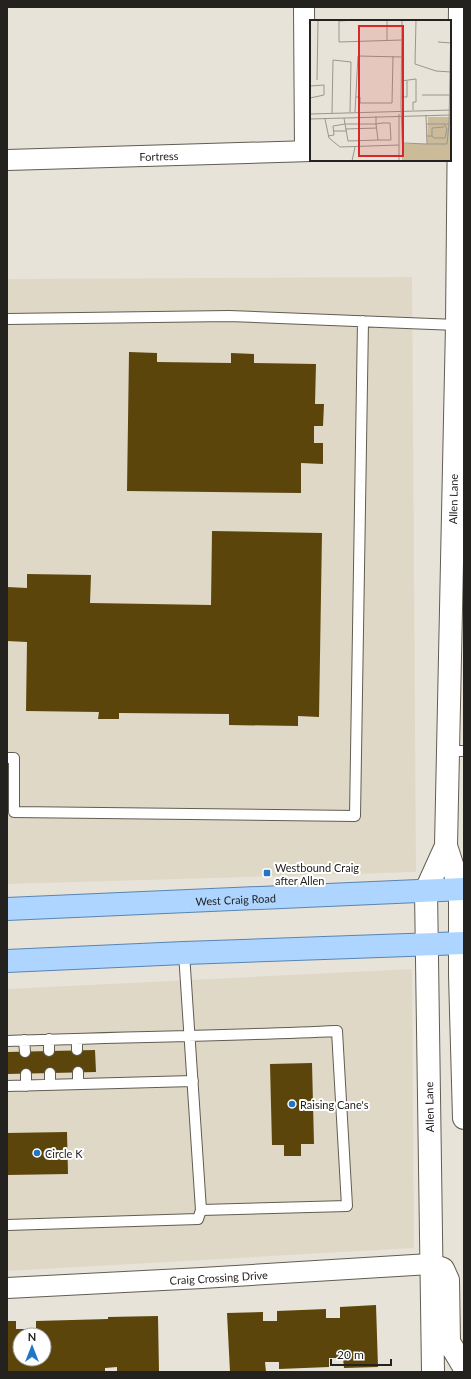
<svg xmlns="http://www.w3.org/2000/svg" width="471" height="1379" font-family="Lato,sans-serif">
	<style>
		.built { fill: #e0d8c6 }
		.building { fill: #5b450a; fill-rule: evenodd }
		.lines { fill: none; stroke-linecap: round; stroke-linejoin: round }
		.service-casing { stroke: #615d53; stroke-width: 12 }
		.minor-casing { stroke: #615d53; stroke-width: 22 }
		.secondary-casing { stroke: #615d53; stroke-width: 24 }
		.primary-casing { stroke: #5a84b1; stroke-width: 24 }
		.service { stroke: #fff; stroke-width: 10 }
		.minor { stroke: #fff; stroke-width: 20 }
		.secondary { stroke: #fff; stroke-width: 22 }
		.primary { stroke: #add5ff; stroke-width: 22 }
		.poi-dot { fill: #2076c4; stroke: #fff; stroke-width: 1.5 }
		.labels { text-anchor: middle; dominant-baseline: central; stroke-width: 4; stroke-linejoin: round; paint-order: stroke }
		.street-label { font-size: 11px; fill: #24221f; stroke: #fff }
		.poi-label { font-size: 11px; fill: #24221f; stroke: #fff; text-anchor: start }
		.inset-road { fill: none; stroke: #9a968e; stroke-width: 1 }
		.view { fill: #d62828; fill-opacity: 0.15; stroke: #d62828; stroke-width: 2 }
		.inset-edge { fill: none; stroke: #24221f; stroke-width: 2 }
	</style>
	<rect width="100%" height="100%" fill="#e8e3d8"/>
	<path class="built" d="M412,277l4,595 -409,12v-605z
		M412,969l2,279 -407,23v-282z"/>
	<path class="building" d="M129,352l28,1v9l74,1v-10l23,1v9l62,1 -1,40h9l-1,22h-9v17h9v21l-22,-1v30l-174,-2z
		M212,531l110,2 -3,184 -21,-1v10l-69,-1v-11l-110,-1v6h-21l1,-7 -73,-1 1,-69 -20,-1v-54l20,1v-14l64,1 -1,28 121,2z
		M95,1050l1,22 -89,2v-22z
		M312,1063l2,81h-13v12h-17v-11h-12l-2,-81z
		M67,1132l1,42 -61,1v-42z
		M376,1305l2,62 -34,1 -1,-10h-14v9l-50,2v-7h-14l1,10h-36l-3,-59 36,-1v9h14v-10l49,-2v9h14v-11z
		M158,1316l1,56h-42v-5l-12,1v4h-98v-51h9v8h20v-8l72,-2v-2zM20,1335h24v24h-24z"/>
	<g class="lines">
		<g class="service-casing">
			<path id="service" d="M7,319l222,-3 228,9
				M447,751h17
				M7,758h7v54l341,4 8,-495
				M49,1039v12
				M77,1039v11
				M24,1040l1,12
				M7,1041c110,-4 220,-5 330,-10l10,175 -146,4 -17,-257
				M78,1072v12
				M50,1073v12
				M26,1074v12
				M7,1086l186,-5
				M7,1225l191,-6 3,-9"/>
		</g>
		<g class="minor-casing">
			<g id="minor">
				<path d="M304,7l1,144"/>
				<path id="s1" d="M7,160l304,-9"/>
				<path id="s2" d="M7,1288l195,-10 228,-14"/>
			</g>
		</g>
		<g class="secondary-casing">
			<path id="secondary" d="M460,7l-3,318 -11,521 14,43v86l4,143
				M430,1264l13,5 5,11 1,62 15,25
				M433,1372l-7,-482 20,-44"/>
		</g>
		<g class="primary-casing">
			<g id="primary">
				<path id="s3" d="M7,909l457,-20"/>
				<path d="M7,961l177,-8 280,-10"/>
			</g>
		</g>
		<use href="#service" class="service"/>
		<use href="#minor" class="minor"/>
		<use href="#secondary" class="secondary"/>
		<use href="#primary" class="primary"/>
	</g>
	<g class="poi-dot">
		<rect x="263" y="869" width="8" height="8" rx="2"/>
		<circle cx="292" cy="1104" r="4"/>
		<circle cx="37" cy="1153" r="4"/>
	</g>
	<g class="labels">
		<g class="street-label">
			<text stroke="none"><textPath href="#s1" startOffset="152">Fortress</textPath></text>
			<text transform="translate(453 499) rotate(-89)">Allen Lane</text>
			<text stroke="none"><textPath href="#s3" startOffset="229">West Craig Road</textPath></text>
			<text transform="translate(429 1107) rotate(-91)">Allen Lane</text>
			<text stroke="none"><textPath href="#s2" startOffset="212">Craig Crossing Drive</textPath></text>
		</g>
		<g class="poi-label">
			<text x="275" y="867">Westbound Craig<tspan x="275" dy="13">after Allen</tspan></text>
			<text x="300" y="1104">Raising Cane's</text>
			<text x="45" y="1153">Circle K</text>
		</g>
	</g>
	<g transform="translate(310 20)">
		<rect width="141" height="141" fill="#e8e3d8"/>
		<path d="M118,97h23v44h-47v-17h23z" fill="#cbbb98"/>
		<path class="inset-road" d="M46,0l-17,1v21l63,-2M77,0v20M92,0l-1,86 2,55M106,0l-1,44 21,7 15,1M128,22l13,1M7,60l1,-60M91,61l15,-2v23h-3v8M0,66l14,-1v10l-14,3M112,75h28M46,77h4v6h32l1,-47M91,77h6v-16M45,92l3,-56 44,1M22,93l1,-53 18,2 -1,50M0,94l141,-4M89,94v47M34,98l4,23 30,-1M0,99l141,-4M15,99l4,19 11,9 59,-2M116,104h23l2,-104M35,109l32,-1M23,111h13M18,116l6,-1 -1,-9 12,-2h31l6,-1h8l1,17h-13l-2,-16v-8M116,116h6v-8l12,-1M122,116l2,2h11l2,-9 -3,-5M93,123l24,1 -1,-29M117,124h20l2,-20M42,141l3,-14"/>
		<path class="view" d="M49,6h44v130h-44z"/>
		<rect width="141" height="141" class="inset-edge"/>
	</g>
	<rect width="471" height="1379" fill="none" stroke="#24221f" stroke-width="16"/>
	<g transform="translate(32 1347)"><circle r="19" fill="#ffffff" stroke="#a7a7a5"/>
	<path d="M0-3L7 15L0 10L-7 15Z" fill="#2076c4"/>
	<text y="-6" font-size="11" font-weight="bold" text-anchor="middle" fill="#24221f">N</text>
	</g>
	<path d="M331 1359v6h60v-6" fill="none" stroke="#24221f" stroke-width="2"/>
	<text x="337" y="1359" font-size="12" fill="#24221f" stroke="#ffffff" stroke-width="3" paint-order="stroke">20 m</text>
</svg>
